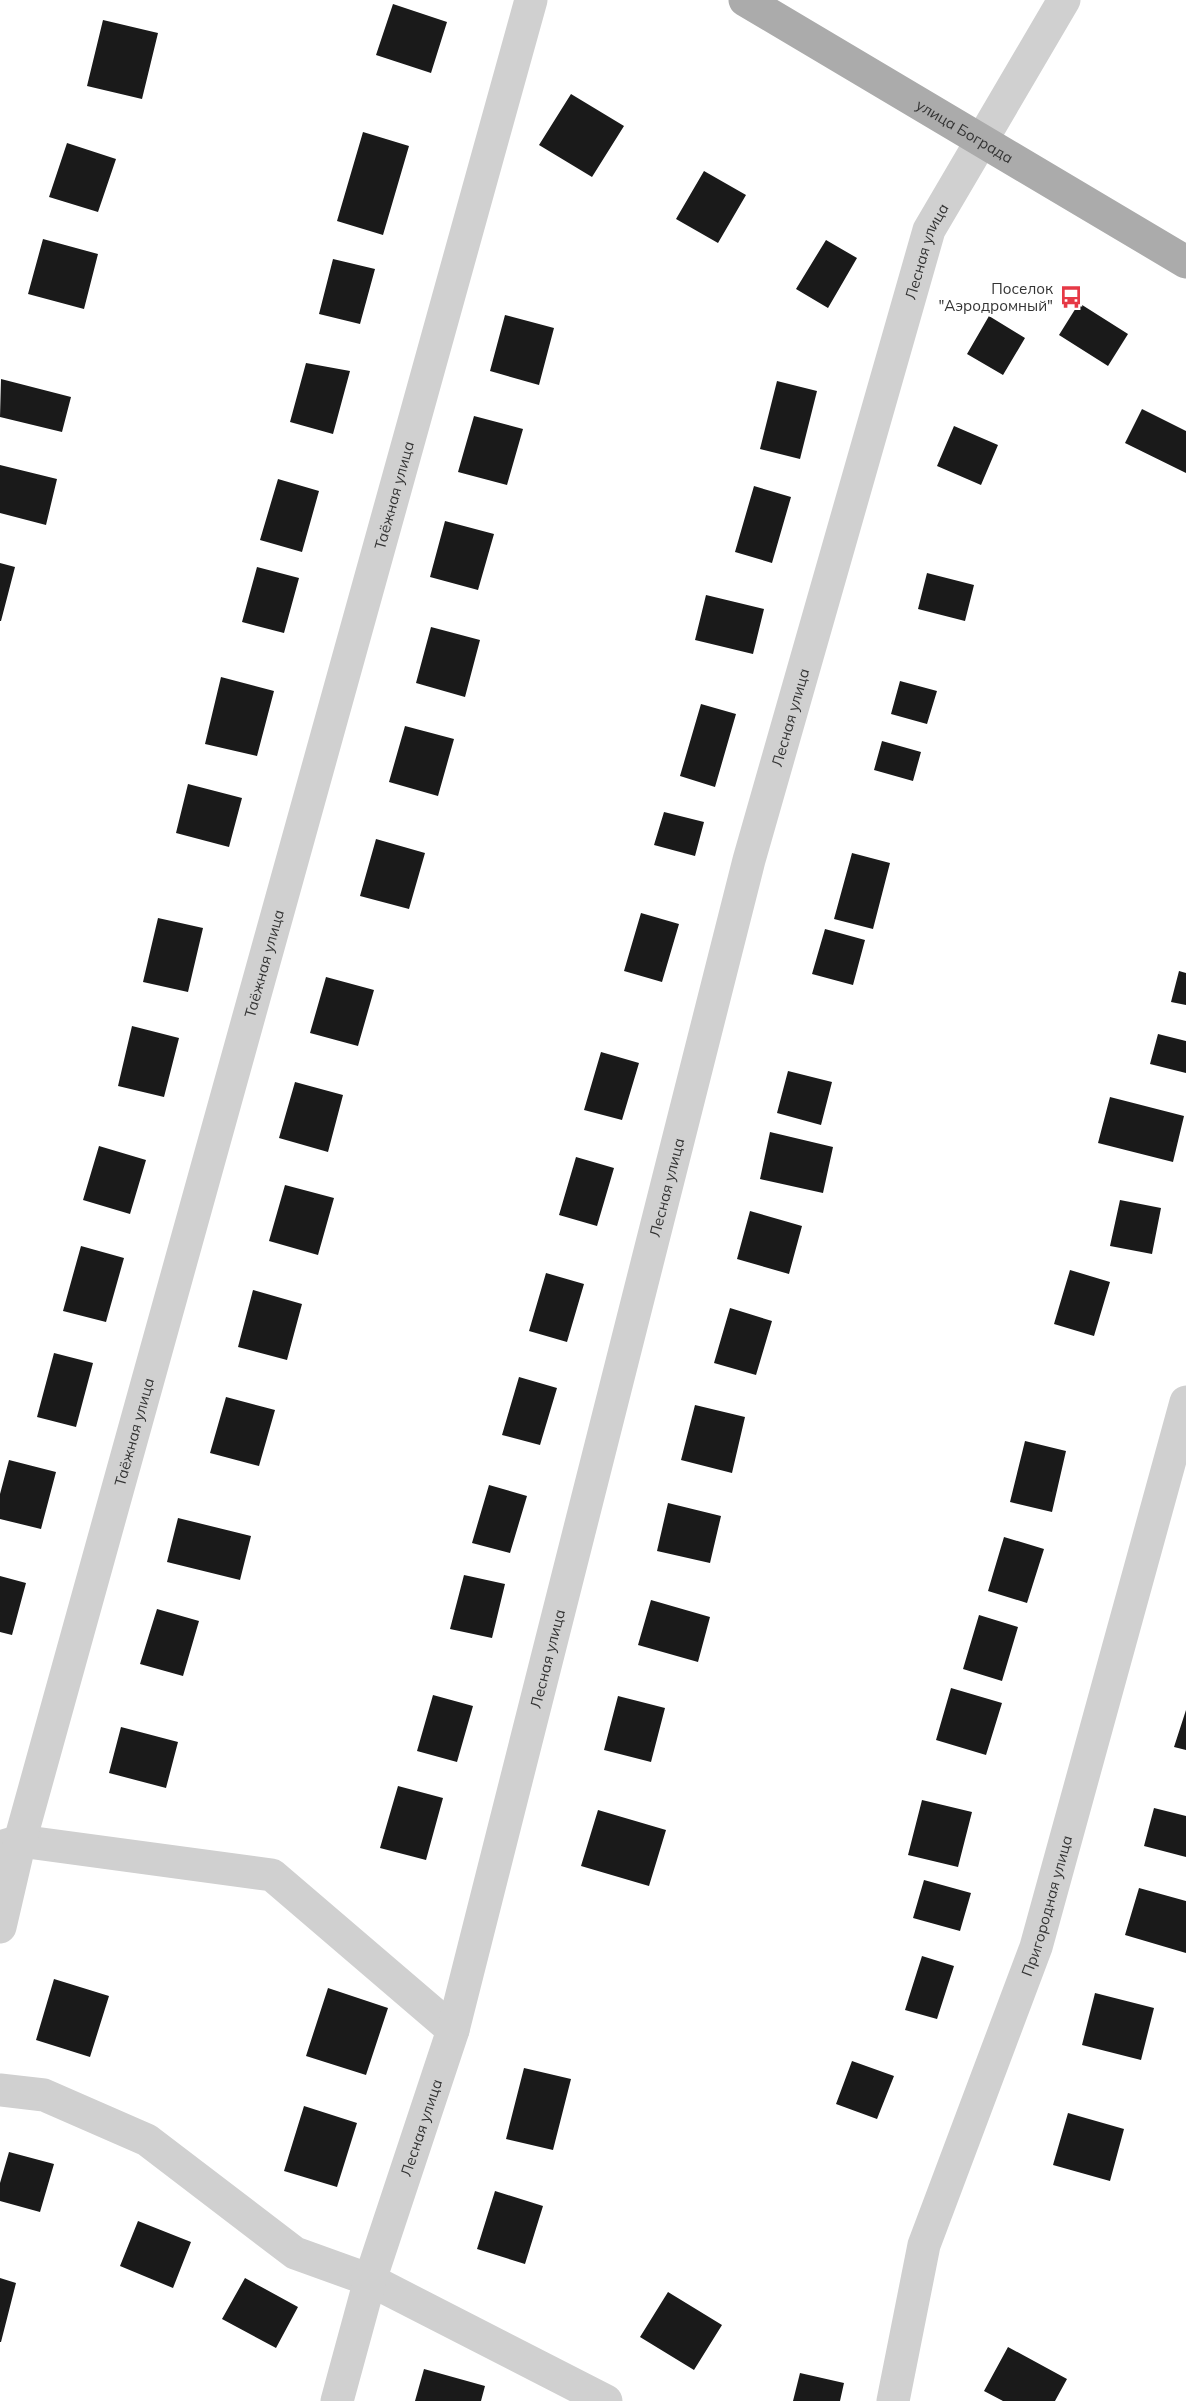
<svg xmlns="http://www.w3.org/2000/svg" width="1186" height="2401" font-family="Mulish,sans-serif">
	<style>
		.building { fill: #1a1a1a }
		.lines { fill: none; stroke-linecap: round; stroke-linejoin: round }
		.minor { stroke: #d0d0d0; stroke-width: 33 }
		.primary { stroke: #ababab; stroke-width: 33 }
		.labels { text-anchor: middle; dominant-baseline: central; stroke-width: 6; stroke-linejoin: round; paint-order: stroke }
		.street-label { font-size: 15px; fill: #333; stroke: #fff }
		.poi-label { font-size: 15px; fill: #333; stroke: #fff; text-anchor: end }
	</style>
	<rect width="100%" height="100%" fill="#fff"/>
	<path class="building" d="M393,4l54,18 -16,51 -55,-18z
		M103,20l55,13 -16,66 -55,-13z
		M571,94l53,32 -32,51 -53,-32z
		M363,132l46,14 -26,89 -46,-14z
		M67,143l49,16 -18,53 -49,-15z
		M704,171l42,24 -28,48 -42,-24z
		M43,239l55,15 -14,55 -56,-15z
		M826,240l31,18 -29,50 -32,-19z
		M333,259l42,10 -15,55 -41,-10z
		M1079,303l49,31 -20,32 -49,-31z
		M505,315l49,13 -15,57 -49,-14z
		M989,316l36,22 -22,37 -36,-21z
		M306,363l44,8 -17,63 -43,-12z
		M1,379l70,18 -9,35 -62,-15z
		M777,381l40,10 -17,68 -40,-10z
		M1142,409l44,22v42l-61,-30z
		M474,416l49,13 -16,56 -49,-13z
		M954,426l44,19 -17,40 -44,-19z
		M0,465l57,14 -11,46 -46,-12z
		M278,479l41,12 -17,61 -42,-12z
		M754,486l37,11 -19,66 -37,-11z
		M445,521l49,13 -16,56 -48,-13z
		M0,563l15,4 -14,54h-1z
		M257,567l42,11 -15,55 -42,-11z
		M927,573l47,12 -9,36 -47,-12z
		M706,595l58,14 -11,45 -58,-14z
		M431,627l49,13 -15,57 -49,-14z
		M221,677l53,14 -17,65 -52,-12z
		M900,681l37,10 -10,33 -36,-10z
		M701,704l35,10 -21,73 -35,-11z
		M405,726l49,13 -16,57 -49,-14z
		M882,741l39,11 -8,29 -39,-11z
		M188,784l54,14 -13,49 -53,-14z
		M664,812l40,10 -9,34 -41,-11z
		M376,839l49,14 -16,56 -49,-13z
		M852,853l38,10 -17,66 -39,-10z
		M641,913l38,11 -17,58 -38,-11z
		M158,918l45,10 -15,64 -45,-10z
		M825,929l40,11 -12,45 -41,-11z
		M1179,971l7,2v32l-15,-3z
		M326,977l48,13 -16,56 -48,-13z
		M132,1026l47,12 -15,59 -46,-11z
		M1158,1034l28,7v32l-36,-9z
		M601,1052l38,11 -17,57 -38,-10z
		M788,1071l44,11 -11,43 -44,-12z
		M295,1082l48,13 -15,57 -49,-14z
		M1110,1097l74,19 -11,46 -75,-19z
		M770,1132l63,15 -10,46 -63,-14z
		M99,1146l47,14 -16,54 -47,-14z
		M576,1157l38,11 -17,58 -38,-11z
		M285,1185l49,13 -16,57 -49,-14z
		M1120,1200l41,8 -9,46 -42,-8z
		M750,1211l52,15 -13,48 -52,-15z
		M81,1246l43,12 -18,64 -43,-11z
		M1070,1270l40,12 -16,54 -40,-12z
		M546,1273l38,11 -17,58 -38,-11z
		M253,1290l49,14 -15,56 -49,-13z
		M730,1308l42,13 -16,54 -42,-12z
		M54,1353l39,10 -17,64 -39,-10z
		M519,1377l38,11 -17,57 -38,-10z
		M226,1397l49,13 -16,56 -49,-13z
		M695,1405l50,12 -13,56 -51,-13z
		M1025,1441l41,10 -14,61 -42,-10z
		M9,1460l47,12 -15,57 -41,-10v-25z
		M489,1485l38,11 -17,57 -38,-10z
		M668,1503l53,13 -11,47 -53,-12z
		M178,1518l73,18 -11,44 -73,-18z
		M1004,1537l40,12 -17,54 -39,-12z
		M464,1575l41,9 -13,54 -42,-9z
		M0,1576l26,7 -14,52 -12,-3z
		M651,1600l59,17 -12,45 -60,-17z
		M157,1609l42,12 -16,55 -43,-12z
		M979,1615l39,12 -16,54 -39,-12z
		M951,1688l51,15 -16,52 -50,-15z
		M433,1695l40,11 -16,56 -40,-11z
		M618,1696l47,12 -14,54 -47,-12z
		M1186,1710v40l-12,-3z
		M121,1727l57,15 -12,46 -57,-15z
		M398,1786l45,12 -17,62 -46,-12z
		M922,1800l50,12 -14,55 -50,-12z
		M1154,1808l32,8v41l-42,-11z
		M598,1810l68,20 -17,56 -68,-20z
		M924,1880l47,13 -11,38 -47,-13z
		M1139,1888l47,13v52l-61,-18z
		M922,1956l32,10 -17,53 -32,-9z
		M54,1979l55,17 -19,61 -54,-17z
		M328,1988l60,20 -22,67 -60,-19z
		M1095,1993l59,15 -13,52 -59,-15z
		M852,2061l42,15 -17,43 -41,-15z
		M524,2068l47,11 -18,71 -47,-11z
		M304,2106l53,17 -20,64 -53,-16z
		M1068,2113l56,16 -14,52 -57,-16z
		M9,2152l45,12 -14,48 -40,-11v-18z
		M495,2191l48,15 -18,58 -48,-15z
		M138,2221l53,21 -18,46 -53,-22z
		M0,2278l16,5 -15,59h-1z
		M245,2278l53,29 -22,41 -54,-29z
		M668,2292l54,33 -28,45 -54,-33z
		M1008,2347l59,32 -12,22h-52l-19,-10z
		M424,2369l61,17 -4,15h-66z
		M800,2373l44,10 -4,18h-47z"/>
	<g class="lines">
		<g class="minor">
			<path d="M0,1847l20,-6 252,34 181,155"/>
			<path id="s1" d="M0,1927l20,-86 511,-1841"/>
			<path d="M0,2090l44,5 103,45 148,113 75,27 236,121"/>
			<path id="s2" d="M337,2401l33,-121 83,-250 296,-1170 180,-630 135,-230"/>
			<path id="s3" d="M893,2401l31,-156 112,-298 150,-545"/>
		</g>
		<path class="primary" id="s4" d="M745,0l441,262"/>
	</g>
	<defs>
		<g id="bus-bare" transform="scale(1.8)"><path d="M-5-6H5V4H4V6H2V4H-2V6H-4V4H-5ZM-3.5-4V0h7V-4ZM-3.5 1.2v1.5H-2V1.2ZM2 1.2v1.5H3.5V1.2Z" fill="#e63946" stroke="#fff" stroke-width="2.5" paint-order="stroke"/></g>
	</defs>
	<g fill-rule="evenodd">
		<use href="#bus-bare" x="1071" y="297"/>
	</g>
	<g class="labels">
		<g class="street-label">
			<text stroke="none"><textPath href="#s4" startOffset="256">улица Бограда</textPath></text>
			<text stroke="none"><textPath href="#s2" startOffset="2230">Лесная улица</textPath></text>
			<text stroke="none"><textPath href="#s1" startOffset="1485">Таёжная улица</textPath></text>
			<text stroke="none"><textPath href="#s2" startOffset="1744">Лесная улица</textPath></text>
			<text stroke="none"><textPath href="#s1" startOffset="999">Таёжная улица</textPath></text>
			<text stroke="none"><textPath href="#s2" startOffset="1258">Лесная улица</textPath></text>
			<text stroke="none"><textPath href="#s1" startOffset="513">Таёжная улица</textPath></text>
			<text stroke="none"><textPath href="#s2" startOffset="772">Лесная улица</textPath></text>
			<text stroke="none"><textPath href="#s3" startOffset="520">Пригородная улица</textPath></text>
			<text stroke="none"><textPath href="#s2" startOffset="286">Лесная улица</textPath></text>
		</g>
		<g class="poi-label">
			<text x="1053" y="288">Поселок<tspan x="1053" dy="17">"Аэродромный"</tspan></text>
		</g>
	</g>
</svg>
